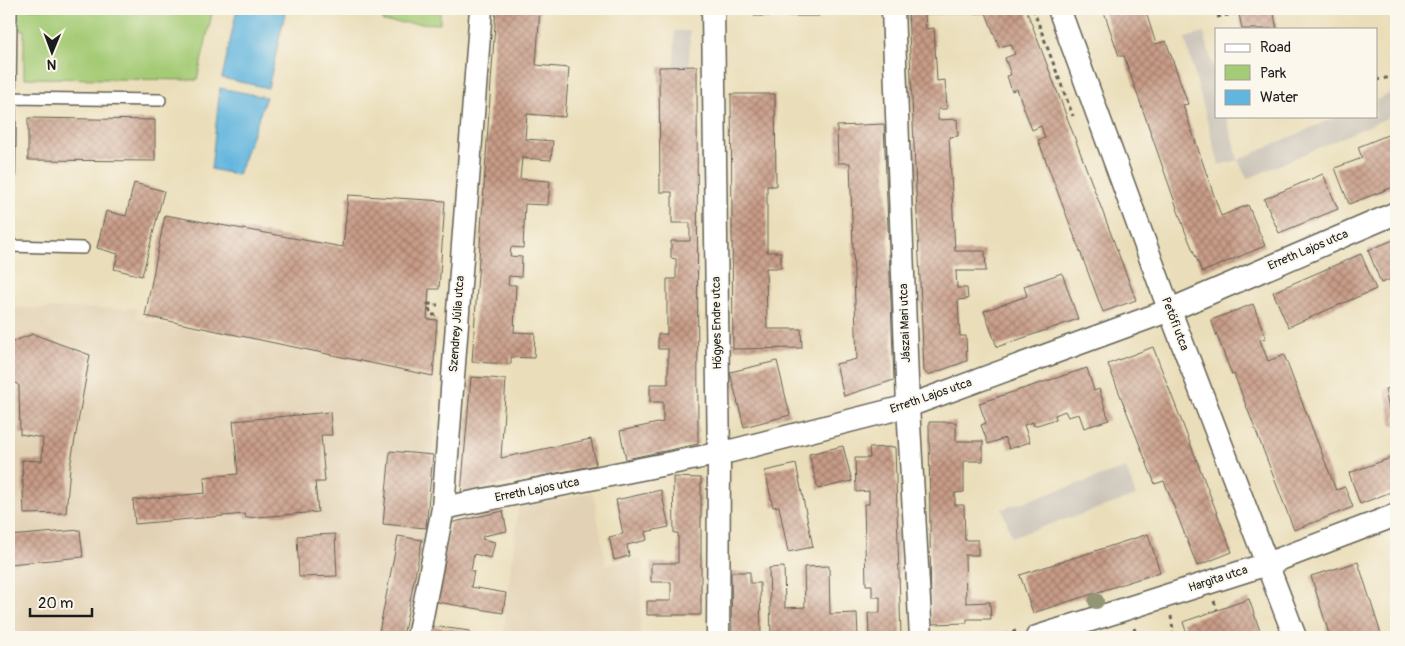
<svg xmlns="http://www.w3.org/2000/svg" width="1405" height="646" font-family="Pangolin,sans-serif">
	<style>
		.built { fill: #e2d1b4 }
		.industrial { fill: #cac3b8 }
		.park { fill: #a4cb75; stroke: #607448 }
		.water { fill: #62b5de; stroke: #3f687d }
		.building { fill: url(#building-cross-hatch) }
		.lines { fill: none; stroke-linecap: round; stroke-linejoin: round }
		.service-casing { stroke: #646053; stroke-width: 14 }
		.minor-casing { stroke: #646053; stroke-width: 25 }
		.path { stroke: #646053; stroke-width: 3; stroke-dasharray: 4 4; stroke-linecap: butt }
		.service { stroke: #fff; stroke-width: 11 }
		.minor { stroke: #fff; stroke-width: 22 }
		.tree { fill: #939574 }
		.labels { text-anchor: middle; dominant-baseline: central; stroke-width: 4; stroke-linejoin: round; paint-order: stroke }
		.street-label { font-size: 12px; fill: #1c1c1c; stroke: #fbf7ec }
	</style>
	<defs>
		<pattern id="building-cross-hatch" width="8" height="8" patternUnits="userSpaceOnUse" patternTransform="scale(1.25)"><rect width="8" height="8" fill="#c89c87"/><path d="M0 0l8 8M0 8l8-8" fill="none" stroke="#a27e6e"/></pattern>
	</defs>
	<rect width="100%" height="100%" fill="#fbf7ec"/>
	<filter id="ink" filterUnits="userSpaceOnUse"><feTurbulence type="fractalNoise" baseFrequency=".02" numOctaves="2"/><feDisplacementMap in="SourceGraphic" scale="10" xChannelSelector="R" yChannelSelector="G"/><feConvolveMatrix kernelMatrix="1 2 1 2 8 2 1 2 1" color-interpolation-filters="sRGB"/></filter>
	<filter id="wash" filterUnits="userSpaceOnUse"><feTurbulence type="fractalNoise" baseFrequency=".0096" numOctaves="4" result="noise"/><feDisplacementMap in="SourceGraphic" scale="20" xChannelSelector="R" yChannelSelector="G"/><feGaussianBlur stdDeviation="1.12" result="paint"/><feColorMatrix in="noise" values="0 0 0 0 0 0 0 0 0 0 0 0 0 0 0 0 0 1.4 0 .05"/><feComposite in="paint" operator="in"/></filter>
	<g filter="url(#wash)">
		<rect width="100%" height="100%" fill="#eadeba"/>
		<path class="built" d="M9,308h127l1,11 296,57v79l-7,73 -20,109h-397z
			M593,492l13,73 36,-7 -2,79h-137l15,-129z"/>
		<path class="industrial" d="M675,31h15l-1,36h-15z
			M1204,33l12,46v37h10l12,44 100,-44h38v-16l20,-9v23l-149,65 -9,-19 -19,5 -34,-127z
			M1126,468l10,28 -124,41 -10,-28z"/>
		<path class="park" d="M9,9h204l-16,71 -173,-2v-48h-15z
			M383,9h57v15l-57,-2z"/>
		<path class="water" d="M237,9h49l-18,79 -46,-10z
			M220,88l46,9 -28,78 -27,-6z"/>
		<g id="blocks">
			<path class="building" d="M496,9h44l-4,56 33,3 -4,49 -38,-3 -2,25 28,2 -2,19 -29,-2 -2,21 30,2 -2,24 -23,-1 -2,44 -12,-1 -1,9 12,1 -1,20 -12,-1 -1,9h8l-2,47 21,1 -1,25 -23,-1v7l-39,-2z
				M754,9h122v2h-57v5h-65z
				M908,9h118l110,291 -33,12 -65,-172 7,-2 -4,-12 -9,4 -15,-41 -5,2 -5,-15 4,-1 -6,-17 10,-4 -4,-10 -12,3 -13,-34 -61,1 1,15 8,-1 3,53 8,-1 2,29h-9v11l19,-1 1,17 -9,1 6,114h30l1,20h-30l1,17h10l1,11 -10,1 2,36h6l1,25 -39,14 -4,-4z
				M1103,9h42l11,35 10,-3 22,63 -5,1 38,111 27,-11 17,41 -63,26 -17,-41 -61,-175h-5z
				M1238,9h35l4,20h-35z
				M697,66l1,378 -72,15 -6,-28 43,-9v-20h-13v-18h18v-35h-10v-15h9v-55h9v-20l-5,-1v-17h19v-18h-18v-31h-12l-1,-125z
				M731,94h44l1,92h-9v66h14v16h-15l1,61h34l1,19 -69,1z
				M28,118l127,2v41l-127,-1z
				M884,124l10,256 -50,16 -8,-32 21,-5 -7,-196h-12l-1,-37z
				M1390,134l6,15v37l-47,18 -14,-36 27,-10 -4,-11z
				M1323,174l15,35 -59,24 -15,-34z
				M134,183l30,8 -22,85 -28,-7 4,-15 -21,-6 9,-37 20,5z
				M348,195l97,6 -6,88h-10l-2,30 10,1 -4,56 -288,-60 20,-101 178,32z
				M1396,239v38l-15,6 -13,-33z
				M1361,254l15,35 -88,38 -15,-35z
				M1062,273l16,46 -81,28 -13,-36 43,-15 -3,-10z
				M1253,304l13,34 -6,2 8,21 16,-6 52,135 9,-3 8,20 -59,23 -60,-156 -2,1 -21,-55z
				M33,334l57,21 -20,112 -4,46 -42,1 -2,-54 20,1 1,-23 -23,-4 -1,-48 -10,-10v-33z
				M1153,347l79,205 -35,14 -33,-85 -9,3 -47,-120z
				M777,361l13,54 -46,12 -14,-55z
				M1087,368l7,23 5,-2 10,31 -25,8 -5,-14 -11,3 -3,-6 -10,4 1,4 -22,7 -1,-4 -9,3 6,17 -21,7 -4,-11 -17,6 -7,-19 5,-2 -7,-20z
				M471,377l35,2 -5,79 90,-19 5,26 -135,28z
				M1396,387v38l-4,1 -7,-37z
				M330,412l2,23h-11l4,47h-10l3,30 -72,6 -1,-4 -110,10 -2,-24 72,-7 -1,-16 34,-3 -5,-53z
				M929,422h27v19h27v20h-19v31l-9,1v12h9l1,35h13v15h-13l1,48 24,-1 1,17h-24v4l-36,1z
				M843,446l9,35 -34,8 -9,-35z
				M895,447l6,189 -32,1 -1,-24h12v-16h-8v-12h-6l-2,-81h5v-13l-13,1 -1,-34h15l-1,-10z
				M390,451l43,4 -7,73 -43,-4z
				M1396,456v34l-36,14 -11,-31z
				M796,464l17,83 -25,5 -9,-46 -6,1 -8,-36z
				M673,477l28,1v137h-54v-14h24v-19h-20v-19h27v-30h-4z
				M661,490l8,37 -24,5 2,8 -20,5 2,11 -15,4 -5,-23 14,-3 -7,-34z
				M503,511l4,20 -24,5 -1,3 13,3 -4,16 -17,-4 -3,17h3l-3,16 35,6 -3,20 -66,-11 13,-79z
				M80,530l3,27 -74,7v-28z
				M335,534l2,42 -38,1 -2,-41z
				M1148,534l12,38 -127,41 -13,-38z
				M398,536l24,4 -19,97h-25z
				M1358,562l24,75h-52l-19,-61z
				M829,566l1,48 27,-1 1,24h-87l-2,-69 15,-1 1,41 20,-1 -1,-40z
				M731,572h19v11h10l1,54h-29z
				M1249,599l13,38h-74l-5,-15z
				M432,626l38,5 -1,6h-39z"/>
		</g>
	</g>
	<g filter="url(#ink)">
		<use href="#blocks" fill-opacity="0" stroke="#646053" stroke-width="1"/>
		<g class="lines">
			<g class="service-casing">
				<path id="service" d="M10,98l150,2
					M9,185l2,-176
					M9,246l74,2"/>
			</g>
			<g class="minor-casing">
				<path id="minor" d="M713,9l6,453 -1,175
					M893,9l15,397 13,231
					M1059,9l106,289 130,339
					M443,508l284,-56 181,-46 262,-96 226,-97
					M418,637l25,-129 38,-499
					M1037,637l230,-73 129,-49"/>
			</g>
			<path class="path" d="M1033,9l40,107
				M1217,17l22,-4
				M1376,80l20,-4
				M436,315h-5l-3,-11 10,1
				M1214,601l3,9
				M1171,616l3,21
				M1134,628l3,9
				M997,637l19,-6"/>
			<use href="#service" class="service"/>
			<use href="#minor" class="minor"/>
		</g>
		<circle class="tree" cx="1096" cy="601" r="8"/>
	</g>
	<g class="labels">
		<g class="street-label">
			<text transform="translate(1308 250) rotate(-23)">Erreth Lajos utca</text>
			<text transform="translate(717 323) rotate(-91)">Hőgyes Endre utca</text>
			<text transform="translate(905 323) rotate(-92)">Jászai Mari utca</text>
			<text transform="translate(457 324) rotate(-86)">Szendrey Júlia utca</text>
			<text transform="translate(1175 324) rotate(69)">Petőfi utca</text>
			<text transform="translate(931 396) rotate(-19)">Erreth Lajos utca</text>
			<text transform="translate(537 490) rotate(-11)">Erreth Lajos utca</text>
			<text transform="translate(1218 579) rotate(-18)">Hargita utca</text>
		</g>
	</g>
	<rect width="1405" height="646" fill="none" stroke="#fbf7ec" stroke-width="30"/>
	<rect x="1215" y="28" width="162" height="90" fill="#fbf7ec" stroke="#a29f99"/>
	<rect x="1225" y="44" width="25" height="8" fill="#ffffff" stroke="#a29f99"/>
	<text x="1260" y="52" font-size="15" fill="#1c1c1c">Road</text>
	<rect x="1225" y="65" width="25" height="15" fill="#a4cb75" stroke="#a29f99"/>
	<text x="1260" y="78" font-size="15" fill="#1c1c1c">Park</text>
	<rect x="1225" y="90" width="25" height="15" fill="#62b5de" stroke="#a29f99"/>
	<text x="1260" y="102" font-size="15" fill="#1c1c1c">Water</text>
	<g transform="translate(52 52) rotate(181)" stroke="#fbf7ec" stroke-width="4" paint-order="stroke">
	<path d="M0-4L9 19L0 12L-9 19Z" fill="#1c1c1c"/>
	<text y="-8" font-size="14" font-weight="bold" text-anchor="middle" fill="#1c1c1c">N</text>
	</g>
	<path d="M30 608v8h62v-8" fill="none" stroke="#1c1c1c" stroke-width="2.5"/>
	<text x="38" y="608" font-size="15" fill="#1c1c1c" stroke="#fbf7ec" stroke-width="4" paint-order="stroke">20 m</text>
</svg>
